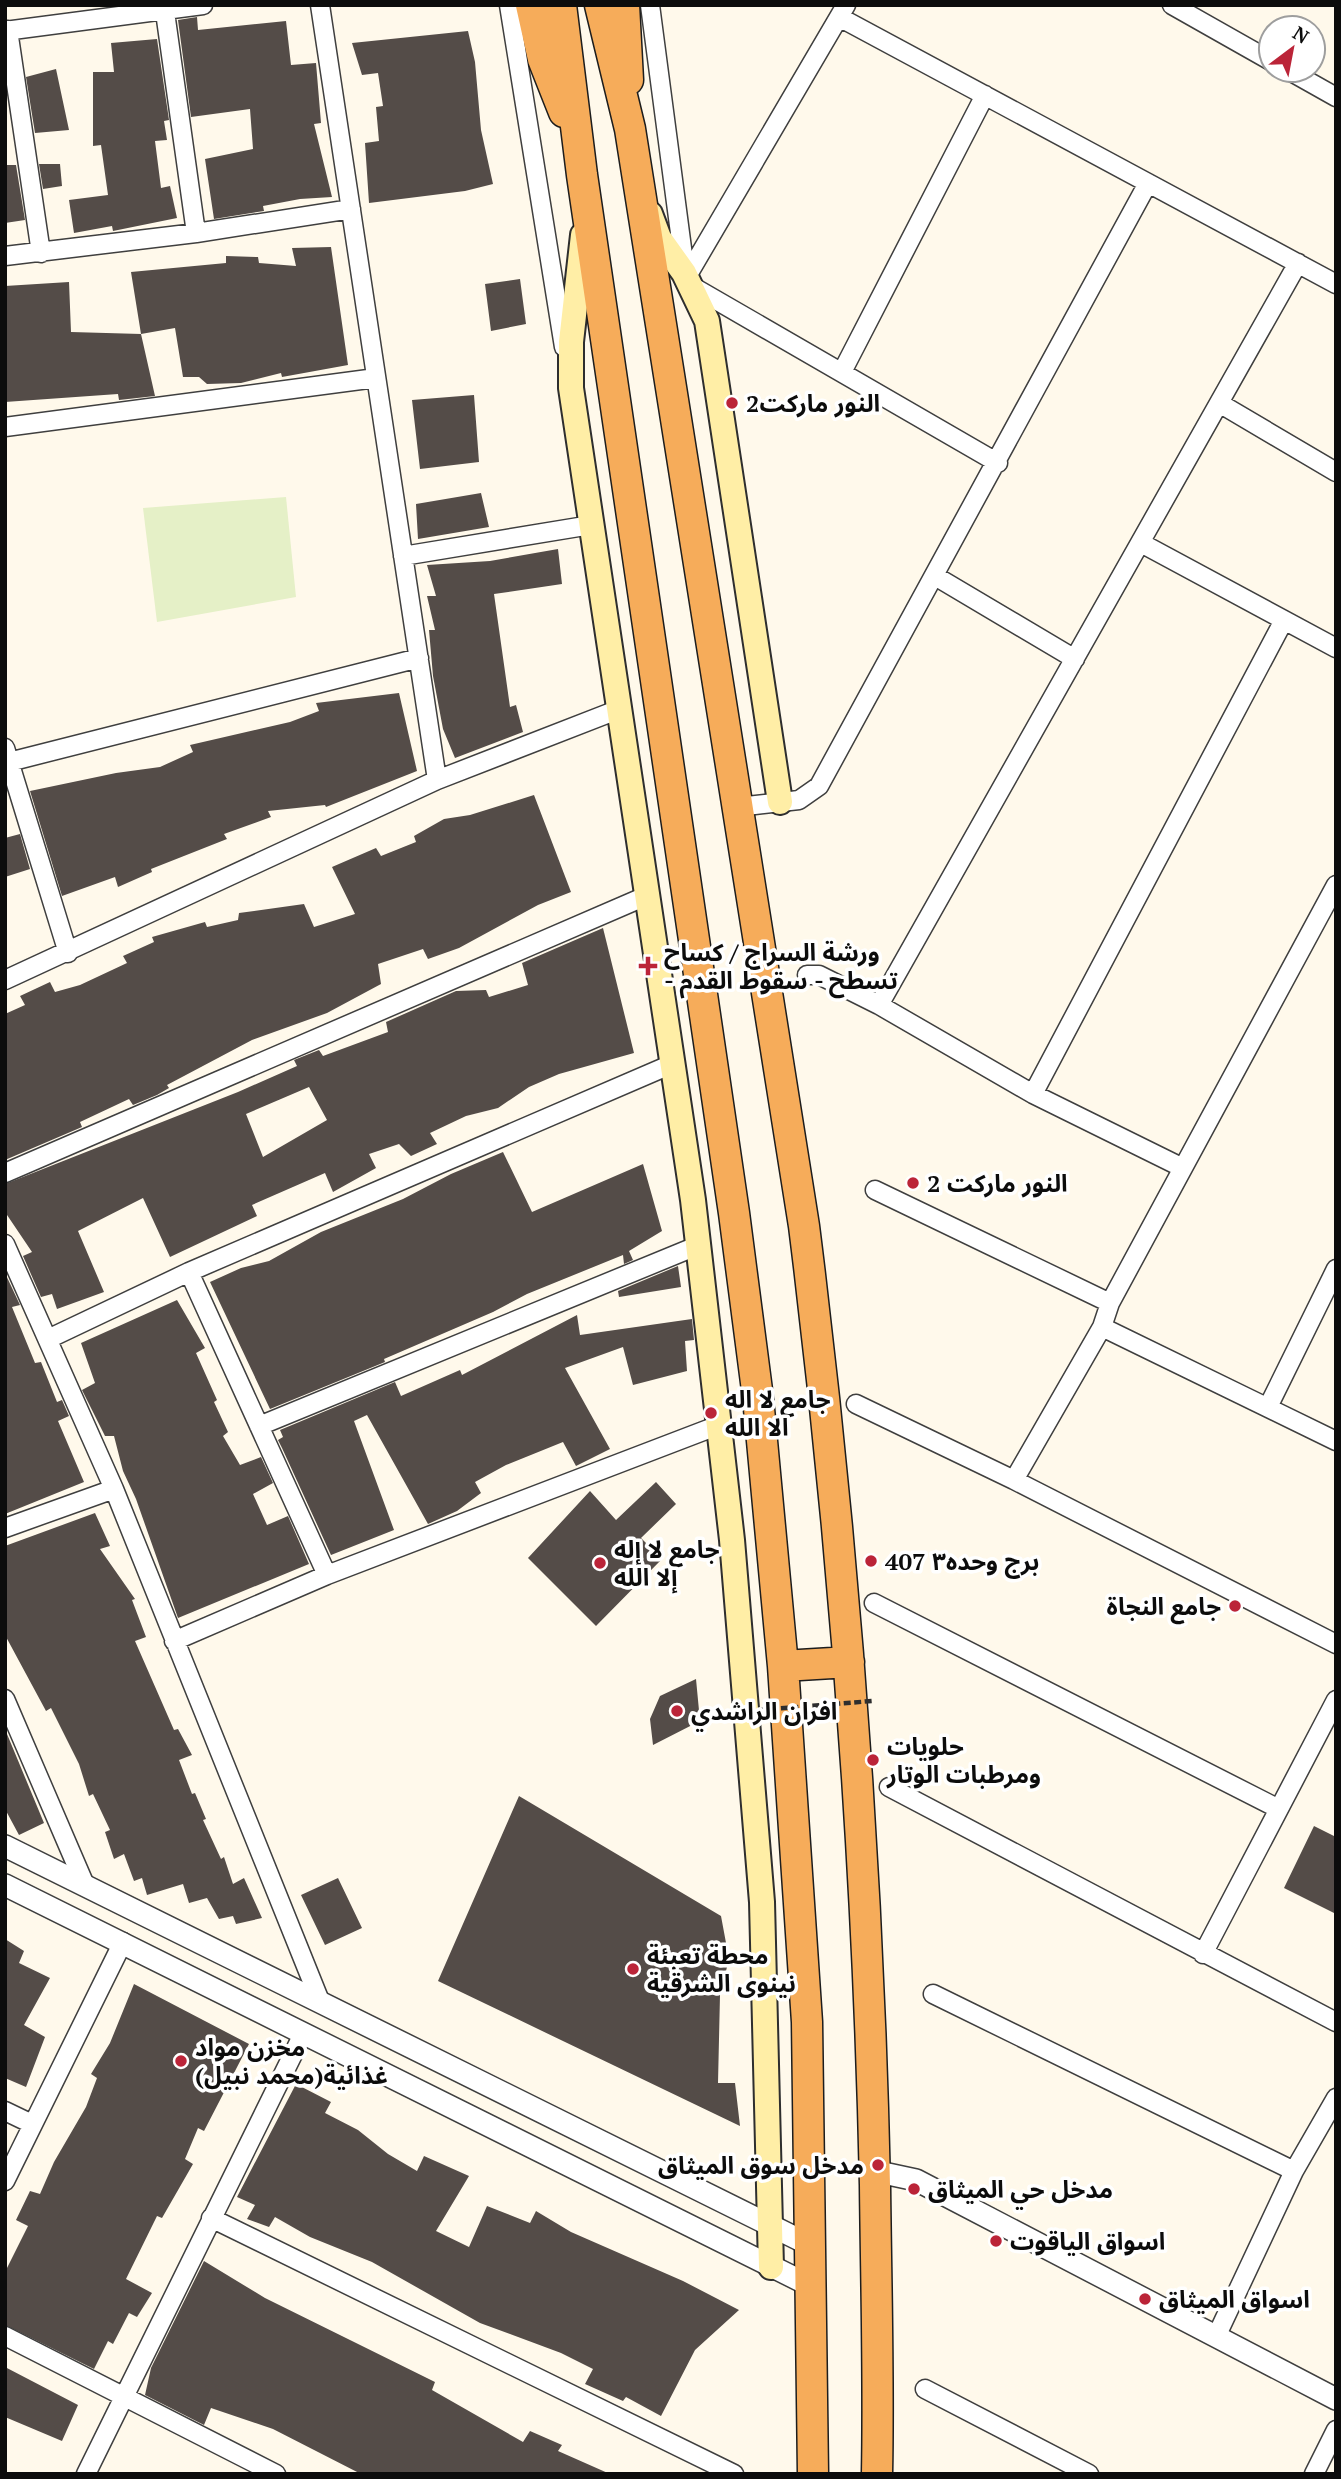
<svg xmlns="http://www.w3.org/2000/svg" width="1341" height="2479" font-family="'PT Serif','Noto Sans Arabic',serif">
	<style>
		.pitch { fill: #e5f0c7 }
		.building { fill: #544c48; fill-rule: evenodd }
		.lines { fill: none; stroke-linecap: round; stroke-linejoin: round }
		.minor-casing { stroke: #3f3f3f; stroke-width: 21 }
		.tertiary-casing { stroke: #3f3f3f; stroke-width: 24 }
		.secondary-casing { stroke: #2e2e2e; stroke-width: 28 }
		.trunk-casing { stroke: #1d1d1d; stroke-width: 33 }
		.minor { stroke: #fff; stroke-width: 18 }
		.tertiary { stroke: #fff; stroke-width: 21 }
		.secondary { stroke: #ffeea6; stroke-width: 24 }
		.trunk { stroke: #f6ac5a; stroke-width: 30 }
		.path-bridge { stroke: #2e2e2e; stroke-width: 4.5; stroke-dasharray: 7 3.5; stroke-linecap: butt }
		.poi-dot { fill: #bb2438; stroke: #fff; stroke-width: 2.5 }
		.labels { text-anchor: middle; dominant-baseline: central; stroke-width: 7; stroke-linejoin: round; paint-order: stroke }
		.poi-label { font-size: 24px; font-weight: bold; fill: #0c0c0c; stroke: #fff; text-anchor: start }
	</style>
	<rect width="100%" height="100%" fill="#fff9eb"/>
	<path class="pitch" d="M286,497l10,100 -139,25 -14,-114z"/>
	<path class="building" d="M197,17l1,13 88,-9 5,44 25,-2 5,60 -7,1 18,73 -32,2 -37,7 1,5 -50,8 -9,-60 48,-10 -3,-40 -59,8 -13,-97z
		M468,31l7,31 6,68 12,54 -28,7 -96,12 -4,-60 14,-2 -3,-34 7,-1 -5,-33 -16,2 -10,-32z
		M157,39l12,81 -5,1 3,19 -12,1 6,47 9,-2 7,32 -64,13 -1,-5 -38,7 -5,-33 39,-5 -7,-50 -8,1v-74h21l-3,-29z
		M56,69l13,61 -34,3 -9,-56z
		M39,164h21l2,22 -19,3z
		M5,165h11l9,55 -20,3z
		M331,247l17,118 -66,12 -1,-4 -40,10 -34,1 -8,-7h-16l-8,-49 -34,6 -10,-62 95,-9v-7l32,1 1,6 37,3 -4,-18z
		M520,279l6,45 -35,7 -6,-47z
		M69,282l2,50 70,2 14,62 -36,4 -1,-6 -113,8v-116z
		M474,395l5,67 -59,7 -8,-69z
		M481,493l8,34 -71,12 -2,-35z
		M558,549l4,35 -68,10 16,113 6,-2 7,27 -68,26 -12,-29 -10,-53 -4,-46h6l-8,-34h9l-9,-31 63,-4z
		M399,693l18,78 -91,36 -1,-2 -57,6 3,6 -47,17 3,5 -76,30 1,3 -34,15 -3,-10 -53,19 -32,-105 86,-18 44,-6 33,-15 -3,-7 100,-23 29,-11 -3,-8z
		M534,795l37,97 -33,13 -79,43 -31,11 -5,-10 -45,15 3,20 -54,29 -75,27 -85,45 2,3 -12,7 -24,10 -4,-6 -49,23 2,5 -77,33v-146l20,-9 -5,-9 30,-14 5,10 25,-7 47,-22 -4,-7 31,-14 -2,-5 53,-15 2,5 31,-7 1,-7 65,-9 10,23 41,-13 -23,-47 44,-19 5,8 35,-14 -2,-6 30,-17 26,-4z
		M20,834l10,35 -25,8v-39z
		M603,928l31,125 -75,21 -30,13 -31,21 -32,8 -36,17 7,11 -26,12 -12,-12 -30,10 7,14 -43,24 -8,-19 -73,32 5,11 -87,41 -27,-59 -65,33 26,61 -47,17 -5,-15 -11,3 -18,-41 9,-4 -27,-40v-28l233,-92 59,-26 -3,-6 25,-10 4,6 65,-24 -2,-10 70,-31 30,-1 3,7 39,-12 -6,-22zM309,1087l18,33 -64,37 -17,-43z
		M503,1152l29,60 111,-48 19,67 -33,20 4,9 -9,4 -1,-9 -96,39 -34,18 -109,47 1,3 -115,47 -60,-127 31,-14 28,-7 52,-29 82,-33 48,-25z
		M678,1266l3,21 -62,10 -1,-6z
		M5,1273l15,32 -8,2 23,56 6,-1 16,40 5,-2 7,16 -11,5 26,61 -79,32z
		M177,1300l28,48 -9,5 21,47 -3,2 14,30 -5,4 17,29 21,-8 12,26 -20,11 14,31 21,-9 21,48 -131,54 -42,-119 -13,-28 -9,-35h-9l-23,-46 13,-7 -14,-40z
		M577,1315l3,20 112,-16 2,21 -9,1 2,30 -54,14 -10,-38 -58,21 45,81 -34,17 -13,-24 -57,23 -31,17 6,11 -24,18 -29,13 -61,-109 -13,6 40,109 -63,25 -49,-107 -4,-8 5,-3 -3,-7 115,-48 6,14 59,-26 2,5z
		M656,1482l20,22 -35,34 21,21 -66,67 -68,-68 62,-67 26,29z
		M95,1513l15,33 -10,3 35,50 -3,1 14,37 -11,4 39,89 4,-1 14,26 -13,5 13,34 3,-1 11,26 -3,1 18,39 3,-2 9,27 11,-6 18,40 -26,6 -3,-8 -14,3 -12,-21 -18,5 -6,-19 -36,11 -5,-17 -8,3 -10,-27 -10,5 -9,-27 5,-2 -17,-36 -4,2 -10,-32 -28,-56 -5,3 -41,-76v-89z
		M696,1679l4,42 -47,24 -3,-26 10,-23z
		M7,1734l37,89 -25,12 -14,-26z
		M519,1796l202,120 8,43 -9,36 -2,88h17l5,43 -302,-145z
		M1314,1826l22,11v77l-52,-26z
		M338,1878l24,50 -37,17 -24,-50z
		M5,1939l19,12 -5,12 31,15 -26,47 21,12 -19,50 -21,-9z
		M134,1984l115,60 -45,87 -6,-3 -13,31 8,5 -31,54 -5,-2 -31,63 26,14 -15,24 -8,-4 -16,31 -5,-3 -14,28 -89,-44v-53l23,-46 -12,-6 14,-29 10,3 14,-32 32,-55 11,-29 -6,-4 19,-31z
		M296,2084l35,18 -6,11 33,17 30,24 29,17 7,-15 45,20 -33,55 33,16 18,-41 43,17 6,-12 35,21 112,49 56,29 -44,40 -34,66 -35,-19 -3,4 -38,-17 8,-15 -32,-16 -81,-30 -108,-61 -62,-25 -35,-20 -6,10 -22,-8 8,-14 -18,-8z
		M204,2261l61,37 170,84 -3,8 91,52 7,-11 32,14 -4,6 52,23h-249l-88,-45 -62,-21 -7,17 -59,-30 6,-27z
		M5,2367l73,38 -16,36 -57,-24z"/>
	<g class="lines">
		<g class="minor-casing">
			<path id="minor" d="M320,5l117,775
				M509,5l55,342
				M650,5l35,266
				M1172,5l99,56
				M165,12l31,221
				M839,17l497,267
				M8,30l33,223
				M5,31l198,-26
				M1288,70l48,27
				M5,256l191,-23 155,-24
				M686,278l160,-273
				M690,285l308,178
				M842,372l143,-277
				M1219,403l117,69
				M5,427l371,-49
				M1141,543l195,105
				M403,556l188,-31
				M935,576l140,83
				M5,748l63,205
				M9,762l410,-104
				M738,807l61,-7 20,-14 329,-603
				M807,975h12l60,30 154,89 150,74
				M5,980l432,-200 180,-70
				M879,1005l419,-742
				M1033,1094l251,-474
				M5,1173l641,-277
				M875,1190l235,113
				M5,1244l109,245 206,512
				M189,1272l138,303
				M1102,1327l234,114
				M48,1339l141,-67 483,-208
				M856,1404l158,76 322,164
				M1268,1407l68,-138
				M259,1426l440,-181
				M1014,1480l88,-153 8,-24 226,-418
				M5,1528l109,-39
				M874,1603l405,206
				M174,1641l153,-66 392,-150
				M5,1699l80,186
				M889,1787l447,235
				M1203,1954l133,-254
				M933,1994l361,177
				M5,2111l27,13
				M5,2181l118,-239
				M211,2218l523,256
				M5,2336l271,138
				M1216,2337l78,-166 42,-73
				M925,2389l164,85
				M86,2474l217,-440
				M1314,2474l22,-44"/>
		</g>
		<g class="tertiary-casing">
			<path id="tertiary" d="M5,1846l805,399
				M5,1885l806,401
				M874,2171l42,9 420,219"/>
		</g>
		<g class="secondary-casing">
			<path id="secondary" d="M650,214l9,24 25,35 23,48 73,481
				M583,235l-12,107v46l122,812 39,340 30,362 9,365"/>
		</g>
		<g class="trunk-casing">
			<path id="trunk" d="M531,5l12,54 21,53
				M561,5l21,170 152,1038 24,185 25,268 24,356 6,452
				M600,5l30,124 174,1097c40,318 64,638 71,959 1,96 4,192 2,289
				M624,5l4,75
				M783,1666l66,-4"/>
		</g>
		<use href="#minor" class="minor"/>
		<use href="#tertiary" class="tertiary"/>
		<use href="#secondary" class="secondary"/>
		<use href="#trunk" class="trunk"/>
		<path class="path-bridge" d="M760,1710l112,-9"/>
	</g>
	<g class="poi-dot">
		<circle cx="732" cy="403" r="7"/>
		<path d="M644.5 955.5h7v7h7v7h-7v7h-7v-7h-7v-7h7z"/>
		<circle cx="913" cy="1183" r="7"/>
		<circle cx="711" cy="1413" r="7"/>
		<circle cx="871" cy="1561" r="7"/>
		<circle cx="600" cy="1563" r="7"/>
		<circle cx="1235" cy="1606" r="7"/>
		<circle cx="677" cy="1711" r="7"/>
		<circle cx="873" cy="1760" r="7"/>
		<circle cx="633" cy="1969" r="7"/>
		<circle cx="181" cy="2061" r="7"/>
		<circle cx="878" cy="2165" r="7"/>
		<circle cx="914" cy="2189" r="7"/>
		<circle cx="996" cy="2241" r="7"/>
		<circle cx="1145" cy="2299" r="7"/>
	</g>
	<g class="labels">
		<g class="poi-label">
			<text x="746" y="403">النور ماركت2</text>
			<text x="664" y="952">ورشة السراج / كساح<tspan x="664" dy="28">- تسطح - سقوط القدم</tspan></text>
			<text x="927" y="1183">النور ماركت 2</text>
			<text x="725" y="1399">جامع لا اله<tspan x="725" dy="28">الا الله</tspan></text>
			<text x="614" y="1549">جامع لا إله<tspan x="614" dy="28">إلا الله</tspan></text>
			<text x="885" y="1561">برج وحده٣ 407</text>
			<text x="1221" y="1606" text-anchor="end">جامع النجاة</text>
			<text x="691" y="1711">افران الراشدي</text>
			<text x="887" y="1746">حلويات<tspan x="887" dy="28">ومرطبات الوتار</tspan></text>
			<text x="647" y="1955">محطة تعبئة<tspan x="647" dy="28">نينوى الشرقية</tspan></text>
			<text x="195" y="2047">مخزن مواد<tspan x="195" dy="28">غذائية(محمد نبيل)</tspan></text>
			<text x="864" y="2165" text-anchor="end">مدخل سوق الميثاق</text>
			<text x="928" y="2189">مدخل حي الميثاق</text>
			<text x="1010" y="2241">اسواق الياقوت</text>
			<text x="1159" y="2299">اسواق الميثاق</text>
		</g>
	</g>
	<rect width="1341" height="2479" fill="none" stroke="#0c0c0c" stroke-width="14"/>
	<g transform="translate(1292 49) rotate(32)"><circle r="33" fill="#ffffff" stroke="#9e9e9e" stroke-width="2"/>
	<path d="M0-5L12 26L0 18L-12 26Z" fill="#bb2438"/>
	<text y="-10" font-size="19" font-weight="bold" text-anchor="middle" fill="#0c0c0c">N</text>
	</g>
</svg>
